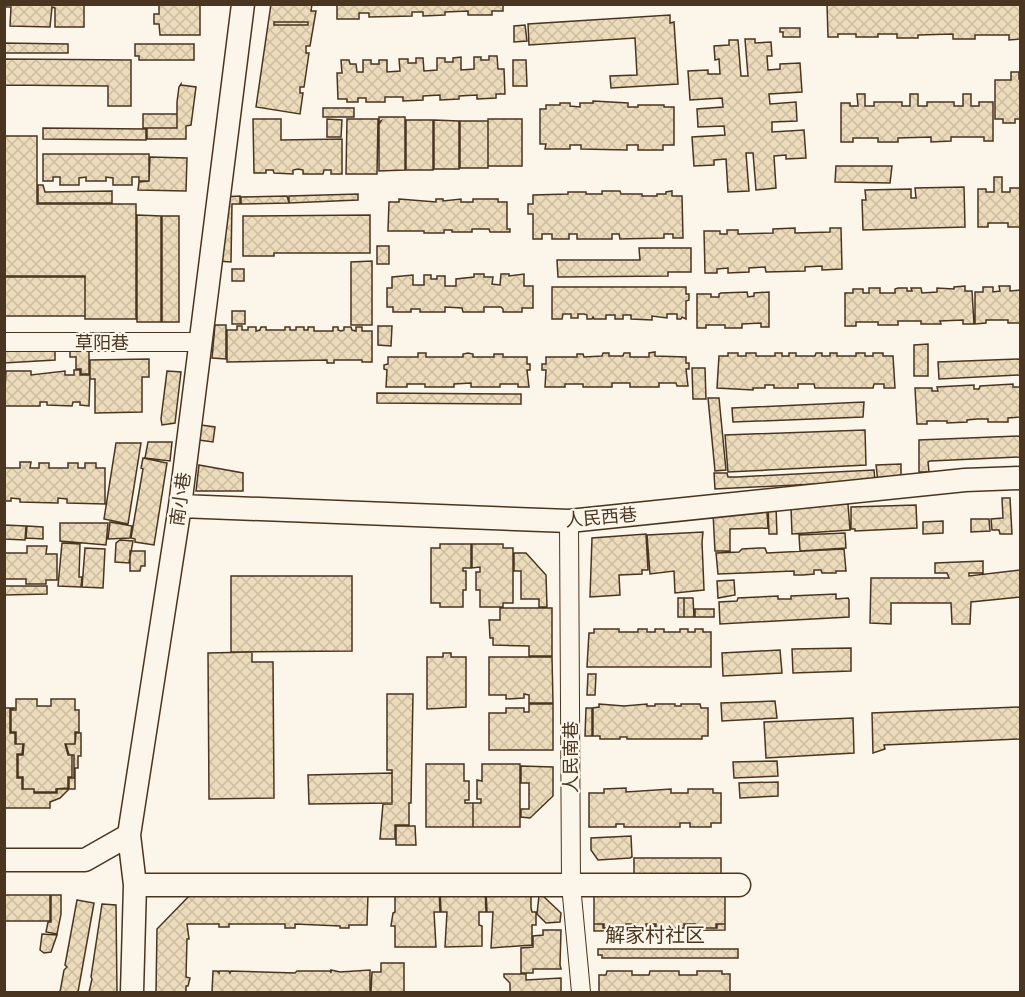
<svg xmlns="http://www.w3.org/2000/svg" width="1025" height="997" font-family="'Titillium Web','Noto Sans SC',sans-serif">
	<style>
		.building { fill: url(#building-cross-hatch); stroke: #4a3520; stroke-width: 1.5 }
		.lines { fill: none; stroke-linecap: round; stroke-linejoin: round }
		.minor-casing { stroke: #4a3520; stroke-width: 20 }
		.tertiary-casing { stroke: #4a3520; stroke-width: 25 }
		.minor { stroke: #fbf6e9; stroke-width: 18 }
		.tertiary { stroke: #fbf6e9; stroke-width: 22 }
		.labels { text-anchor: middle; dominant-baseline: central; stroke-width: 4.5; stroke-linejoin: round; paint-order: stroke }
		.street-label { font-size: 18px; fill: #4a3520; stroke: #fbf6e9 }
		.neighbourhood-label { font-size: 20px; fill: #4a3520; stroke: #fbf6e9 }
	</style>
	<defs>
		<pattern id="building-cross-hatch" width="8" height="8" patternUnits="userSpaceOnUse" patternTransform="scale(1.5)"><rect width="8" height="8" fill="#ecdcbc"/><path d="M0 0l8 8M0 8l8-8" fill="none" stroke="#ccbda1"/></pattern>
	</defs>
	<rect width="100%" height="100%" fill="#fbf6e9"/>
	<path class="building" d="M4,4h80v23h-29v-19l-3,-1 -2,20 -40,-1 1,-19h-6l-1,19z
		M200,4v31h-40l-1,-11h-5v-10h5v-9l-5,-1z
		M271,4h41l-1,7h5l-6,35h-4v7h3l-5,34h-4v6h3l-3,21 -44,-7z
		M337,4h166v7h-11v4h-24v-4l-23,1v3l-22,1v-4h-11v4l-43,1v-4h-10v6h-22z
		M827,4h193v35l-11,1v-5h-34v4h-22v-5l-35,1v3h-21v-4h-19v3h-22v-3h-18v3h-10z
		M670,15v8l4,-1 4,62 -67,4 -1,-12 27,-1 -2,-37 -106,7 -1,-21z
		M274,22h34v3h-34z
		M525,25l2,16 -13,1v-16z
		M780,28h20v9h-17v-5h-3z
		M745,39h10v4l16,-1 1,14h-5l1,14 12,-1v-5l20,-1 2,29 -33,2 1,10 26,-2 1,19 -25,1v10l32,-2 2,28 -20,1v-4l-12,1 2,32 -20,2 -3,-37h-7l3,38 -21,1 -2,-33 -12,1v5l-20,1 -2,-29 33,-2 -1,-9 -26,1 -1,-18 26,-2 -1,-9 -32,2 -2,-29 20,-1v4h12l-1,-15 -4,1 -1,-14 15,-1v-5h9l3,36h7z
		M4,43l64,1v9h-64z
		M135,44h59v16h-55v-4h-4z
		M489,56h8l1,13h6l1,25h-9v4l-19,1v-4l-18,1v3l-19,1v-5l-17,1v4l-20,1v-4h-18v5h-19v-4h-8v4h-11v-3h-9l-1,-26h5l-1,-13h8l1,4h6l1,8h6v-12h8v4h8v-4h8v12l13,-1 -1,-12h9v4h8v-5h7l1,13 13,-1v-12h8v4h8v-4l8,-1v13l13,-1v-12h7v3h8z
		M4,59l127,1v46h-23v-20l-103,-1 -1,19z
		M513,60h13l1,26h-14z
		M1011,72h8v7h1v40h-5v4h-12v-4h-8v-39h16z
		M181,84v1l15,2 -5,38 -5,1v13h-39v-11h30v-26l2,-15z
		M857,94h8v12h9v-4h28v4h8v-12h8v12h9v-4h27v4h9v-12h8v12h8v-4h14v39h-9v-4h-33v4l-20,1v-5l-33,1v4h-20v-4h-25v4h-12v-39h9v3h8z
		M593,101l35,2v4h10v-2h26v2h10v38h-11v5h-25v-5h-11v5l-46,-1v-4h-11v4h-25l1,-5h-6v-35h6v-4h14v-2h10v3l10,1v-4h13z
		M323,108h31v9h-31z
		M143,114h34v14h-34z
		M379,117h26v53l-26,1v-47l2,-3 -2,1z
		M253,119h28v21l61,-1v35h-11v-4h-7l-1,4h-20v-4l-5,-1 -5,1v4l-19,-1 -1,-3h-7v3h-12z
		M327,119l15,1 -1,17h-14z
		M347,119h31l-1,55h-31z
		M488,119h34v47h-34z
		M406,120h27v50h-27z
		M434,120l25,1v48h-25z
		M460,121h28v47h-28z
		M43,128l103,1v11l-103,-1z
		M4,136h33v68h99v115h-51v-43h-81z
		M43,154h106v27h-10v-4h-7v8h-19v-7l-7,-1v4h-20v-4l-7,1v7h-19v-8h-7v4h-10z
		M150,157l37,1 -1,33 -48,-1 1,-8 10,-1z
		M836,166h56l-2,17 -55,-1z
		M994,177h8v15h8v-4h10v39h-12v-4h-20v4h-10v-38h8v3h8z
		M38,185h5l2,7 67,-1v12h-74z
		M964,187l1,40 -102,3 -1,-30h4l-1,-10 46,-1v9h5l-1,-10z
		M602,191h18l1,3h21v2h15v-2h9v-2l6,-1v5h10l1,42h-10v-4h-9v4l-44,1 -1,-5h-7v5h-35v-5h-8v5h-17v-5h-10v5h-9v-25h-5v-10h5v-9l35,-1v-2h18v2h16z
		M358,194v6l-69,3v-7z
		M240,196v8h-8l-1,58 -14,-1 3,-64z
		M287,196l2,7 -48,1v-7z
		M399,199l37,3v-3h7v2l18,-2v3h12v-3h25v3h9v27h3v3h-20l-1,-3h-17v3h-20v-2h-8v3h-20v-2h-36l1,-29h10z
		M137,215l24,1v106h-24z
		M370,215v38h-96v3h-31v-40z
		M162,216h17v106h-17z
		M795,228v5l35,-1v-4h11l1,41 -20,1v-4l-17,1v4l-39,1 -1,-5 -16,1v4l-21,1v-5l-11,1v4h-12l-1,-42h16v3h7v-4h11v4l35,-1v-4z
		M377,246h12v18h-12z
		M639,248h52v24h-23v4l-110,1 -1,-17h83z
		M372,261v64h-21v-63z
		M232,269h12v12h-12z
		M474,274h10v3h9l-1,7 8,1 1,-11h8v2l15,-2v12h9v22h-11v4h-19v-3l-2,-2h-17v5h-21l-1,-4 -17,-1v5h-25v-3h-9v3h-18v-5h-6v-19h5v-11l21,-2v10h11v-10h7v4h6v-3h8v10h11v-7l18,-2z
		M4,277h81v39h-81z
		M965,286v5h7l2,33h-11v-4l-23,1 1,3h-20v-3h-23v4h-20v-3h-22v4h-11v-33h8v-4h10v4h6v-5h11v5h15v-4l3,-1h9v3h5l-1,-3h10l1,5 15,-1v-4l17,1v-2z
		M999,286h11v5l10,-1v33h-12v-3h-22v3l-11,1v-32h8v-5h10v5l7,-1z
		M552,287h134v7h3v6l-3,1v18l-4,-2 -1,2h-4v-5h-10v4l-15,-2v4l-21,-1v-4h-8v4h-8v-4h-9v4h-12l-1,-2 -1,2h-5v-4l-3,-1h-6v4h-7v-4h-8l-1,5h-10z
		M747,292l1,5 6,-1v-3l15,-1v35h-8v-4l-19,1v4h-17v-3h-19v3h-9v-34h14v3h8v-3l2,-1z
		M232,311h13v13h-13z
		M215,325h11v34l-14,-1z
		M237,326h5v4h6v-3h8v4l4,-1 1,-3h5v3h19v-3h5v3h6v-3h8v3h4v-3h6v4h19v-4h5v3l3,1 3,-1v-3h7l1,3 4,1v-4h6v4h10v31h-10v-2h-28v3h-7v-3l-100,2v-32h10z
		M378,326h14l-1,20 -13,-1z
		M928,344v32h-14v-31z
		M55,349v11l-51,3v-12z
		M70,350h19v24h-8v-5h-5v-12h-6z
		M655,352v4l31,1v6h3v6h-3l2,17h-11l-1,-3h-17v4h-29v-4h-18v4h-29v-3h-18v3h-20l1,-17h-4v-6h4v-7h31v-3h6l1,3 18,-1 1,-3h6v3h14l1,-3h6v4h19v-4z
		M418,353h8v4h37v-3l5,-1 5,1v3h21v-3h9v3h24v7h3v6h-3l2,17h-11v-3h-18v3h-29v-4l-17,1v3h-29v-3h-18v3h-21l1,-17 -3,-1v-4l4,-1v-7h30z
		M728,353h10v3h8v-3h10v3h19v-3h7v3h7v-3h7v3h19l1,-3h6v3h8v-3h7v3h19v-3h9v3h8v-3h10v3h10l2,32h-11v-4h-10l-1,4h-58l-1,-4h-16v4h-24v-3h-9v3h-12v2l-36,-2 2,-32h9z
		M149,359v18h-7v35l-47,1v-34h-5v-19z
		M1020,359v16l-81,4 -1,-17z
		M692,368h13l1,31h-13z
		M74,370h6v5h10l-1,31 -9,-1v-3h-7l-1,4 -25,-1v-3h-7v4h-36l2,-35h25v4l34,-4v4h9z
		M167,371l14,1 -6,51 -13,2 -1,-6z
		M1013,384v3h7v-3v33l-12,1v4h-20v-3h-11l-10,1v2l-20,1v-2h-20v3h-10l-2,-36h17v3h6l-1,-4 37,-2v4h5l1,-3z
		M377,393l144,1v10l-144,-1z
		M708,398h11l7,72 -11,1z
		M864,402l-1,15 -130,5 -1,-14z
		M201,425l14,2 -2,15 -14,-2z
		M865,430l1,35 -138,7 -3,-37z
		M1020,436v21l-90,4 -2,1 1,10h-10v-32z
		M148,442h24l-2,19 -25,-3z
		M116,443h25l-13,81 -24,-5z
		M143,458l24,5 -13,82 -19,-3v-3l-4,-1 12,-69 -2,-1z
		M20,462h11l-1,6h9v-5h10v5h19v-5h10v5h7v-5h11v5h9v36l-38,-1v-4l-9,-1v5l-38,-1v-3l-9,-1v3h-7v-33h16z
		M901,464v10l-4,7 -19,1 -2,-17z
		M199,465l44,8v18h-47z
		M874,470l1,11 -160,8 -1,-16h13l1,4h9z
		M1002,498h8l2,36h-12l-1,-4h-7l-1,-11 12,-1z
		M848,504l2,26 -58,4 -1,-27z
		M916,505l1,23 -62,3v-2h-4v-22z
		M776,507l1,27h-8l-1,-26z
		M767,511l1,17 -38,1v22h-15l-2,-38z
		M971,519h18l1,12 -19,1z
		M943,521v12l-20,1v-12z
		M110,522l22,4 -2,12 -22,1z
		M60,523h48l-2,22 -46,-4z
		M4,525l22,1 -1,14 -21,-1z
		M27,526l16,1v12l-17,-1z
		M703,532l-1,10 2,48 -29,3 -1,-22 -24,3 -3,-39z
		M845,533l1,15 -46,3 -1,-16z
		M646,534l2,36h-6v4l-23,1 1,20 -30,2 2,-59z
		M120,540l13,1 -4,22 -14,-1 1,-19z
		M62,543l18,1 -1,33h3l-1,10 -23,-1z
		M440,544h31v24h-8v3h3v19h-3v17h-23v-4h-9v-55h9z
		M472,544h31v4h10v55h-10v4h-23v-17h-4v-18h4v-5l-8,1z
		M27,546h20l-1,8h11v26h-11v4h-20v-5h-22v-26h23z
		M85,548l20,1 -2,39 -21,-1z
		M759,548h6l2,5 77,-4 2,22h-10v2h-14l-1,-3h-7v4l-11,1h-9v-4l-76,3 -2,-21 23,-1 3,-3z
		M130,551h15v15h-4l-1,5h-10z
		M514,553h12l20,22 1,32h-8v-8h-18v-28h-7z
		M983,561v12h-14v3l51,-6v27l-49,5 -1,22h-18l-1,-21h-60v21l-21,-1 1,-45h78l-2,-5h-12v-10z
		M231,576h121v75l-121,1z
		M734,580l1,15 -17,3 -1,-17z
		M4,586h43v8l-43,1z
		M836,594v5l12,-1 1,2v17l-129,7 -1,-22 18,-1 1,-3 40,-2v3h13v-3z
		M678,598h6v19h-6z
		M684,598h9l1,19h-10z
		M500,608h52v48h-23v-10l-36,-1v-7h-3l-1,-18h11z
		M695,609h19v8h-19z
		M594,629h25v3h19v-3h9v3h8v-3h9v3h16v-3h8v3h7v-3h8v3h8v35h-124l2,-34h5z
		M851,648v23l-58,2 -1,-24z
		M780,650l2,23 -59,3 -1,-23z
		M252,652v10h21l1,136 -65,1 -1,-146z
		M443,653h8v4h15v50l-39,2v-52h16z
		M489,657h63l1,46h-24v-8l-5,-1v4l-18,1v-4h-17z
		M588,674h8l-1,21h-8z
		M387,694h26l-2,109h-2v22h-14v14h-15l3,-35h9v-34h-5z
		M16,699h21v7h14v-7h24v11h4v22h-4v12h-10l3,11h4v22h-4v11l-12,1v3h-22v-3h-11v-12h-5v-22h5l1,-11h-8v-12h-5v-22h5z
		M775,701l2,17 -55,3 -1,-18z
		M529,704h24v46h-64v-37h17v-5h18v4h5z
		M599,704l25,2 23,-2v2h8v-2h20v2h6v-2h19l1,4h7v28h-6v3h-75v-2h-7v2h-20v-3h-7v-28l6,-1z
		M1020,707v32l-136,6 1,4 -12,4 -1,-40z
		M4,708h11l-5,1v24h5v11h8l-1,10h-5v24h5v11h12v4h23v-4h12l-9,9 -10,4v6h-46z
		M586,708h6v28h-7z
		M853,718l1,35 -88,5 -2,-36z
		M76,733h5v23h-3v12h-3v21h-6v-11h5v-23h-5l-3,-11h9z
		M777,761l1,15 -44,2 -1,-16z
		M426,764h38v17h5v19h-4v3h8v24h-47z
		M482,764h38v63h-47v-24h8v-4h-4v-19l5,1z
		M521,766l32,1v29l-23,22 -9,-1v-8h8v-26h-8z
		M392,773v30l-83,1 -1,-29z
		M778,782v14l-38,2 -1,-15z
		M626,788v4l45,-3v4h17v-4h25v4h8v30h-10v4h-21v-4h-10v4h-56v-3h-8v3h-27v-34h15v-4z
		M396,826h19l1,19h-20z
		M631,836l1,21 -2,1 -32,2 -7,-10v-12z
		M634,858h87v16l-87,1z
		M439,890l1,22h-6l2,35h-41v-21h-4l2,-13 2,-1v-16l5,-5z
		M440,890h45l1,22h-7v13l3,1v20l-37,1 2,-35h-6z
		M486,890h45v18l1,4h4v13h-4v20l-41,3 2,-36h-6z
		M192,893l176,1 -1,31h-18v3h-9v-2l-45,-2v4h-10v-4h-56v3h-10v-3h-32l2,15h-2l-1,38 4,1 -2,8h-2v6h-30l1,-63z
		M594,894h131v30h-9v4h-21v-4h-11v4h-28v-4h-10v4h-11v-4h-9v4h-22v-4h-10z
		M4,895h46v26h-46z
		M51,895h10v19l-4,20 -11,-2 2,-10h3z
		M539,896h4l18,17 -1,9 -14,1 -9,-9z
		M77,900l17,3 -16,89h-18l4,-22 3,-3 -2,-2z
		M102,904l14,1 1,87h-28l3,-13 -1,-2z
		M594,924h9v4h23v-4h8v4h12v-4h9v4h30v-4h9v4h23v-4h8v6l-131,1z
		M543,930h18l-1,35 1,4h-28v4h-12v-25l12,-1v-11l10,-1z
		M42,934l15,1 -6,17 -7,1 -4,-3z
		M598,949h140v9h-136v-3h-4z
		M381,963h23v29h-33l1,-20h9z
		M331,970l9,2 30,-2v22h-158l1,-21h4l2,2v-2h10l1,2 1,-2 64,2 2,-2h33l1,2z
		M607,971h25v4h17l1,-4h29v4h18v-4h25v3h8v18h-131v-17h7z
		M504,974h22v6l35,-2v14h-51v-9l-6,-6z"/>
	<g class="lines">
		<g class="minor-casing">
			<path id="minor" d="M4,342h196
				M569,521l2,364 10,107"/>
		</g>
		<g class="tertiary-casing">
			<path id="tertiary" d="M180,506l389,15 396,-41 55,-2
				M4,860h81l44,-25
				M135,885h604
				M132,992l3,-107 -6,-50 51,-329 63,-502"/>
		</g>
		<use href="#minor" class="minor"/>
		<use href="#tertiary" class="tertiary"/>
	</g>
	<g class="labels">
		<g class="street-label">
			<text x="102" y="342">草阳巷</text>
			<text transform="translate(180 499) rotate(-82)">南小巷</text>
			<text transform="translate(601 517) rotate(-5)">人民西巷</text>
			<text transform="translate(570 757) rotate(-90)">人民南巷</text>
		</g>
		<g class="neighbourhood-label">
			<text x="655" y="934">解家村社区</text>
		</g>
	</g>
	<rect width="1025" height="997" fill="none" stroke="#4a3520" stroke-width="12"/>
</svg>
